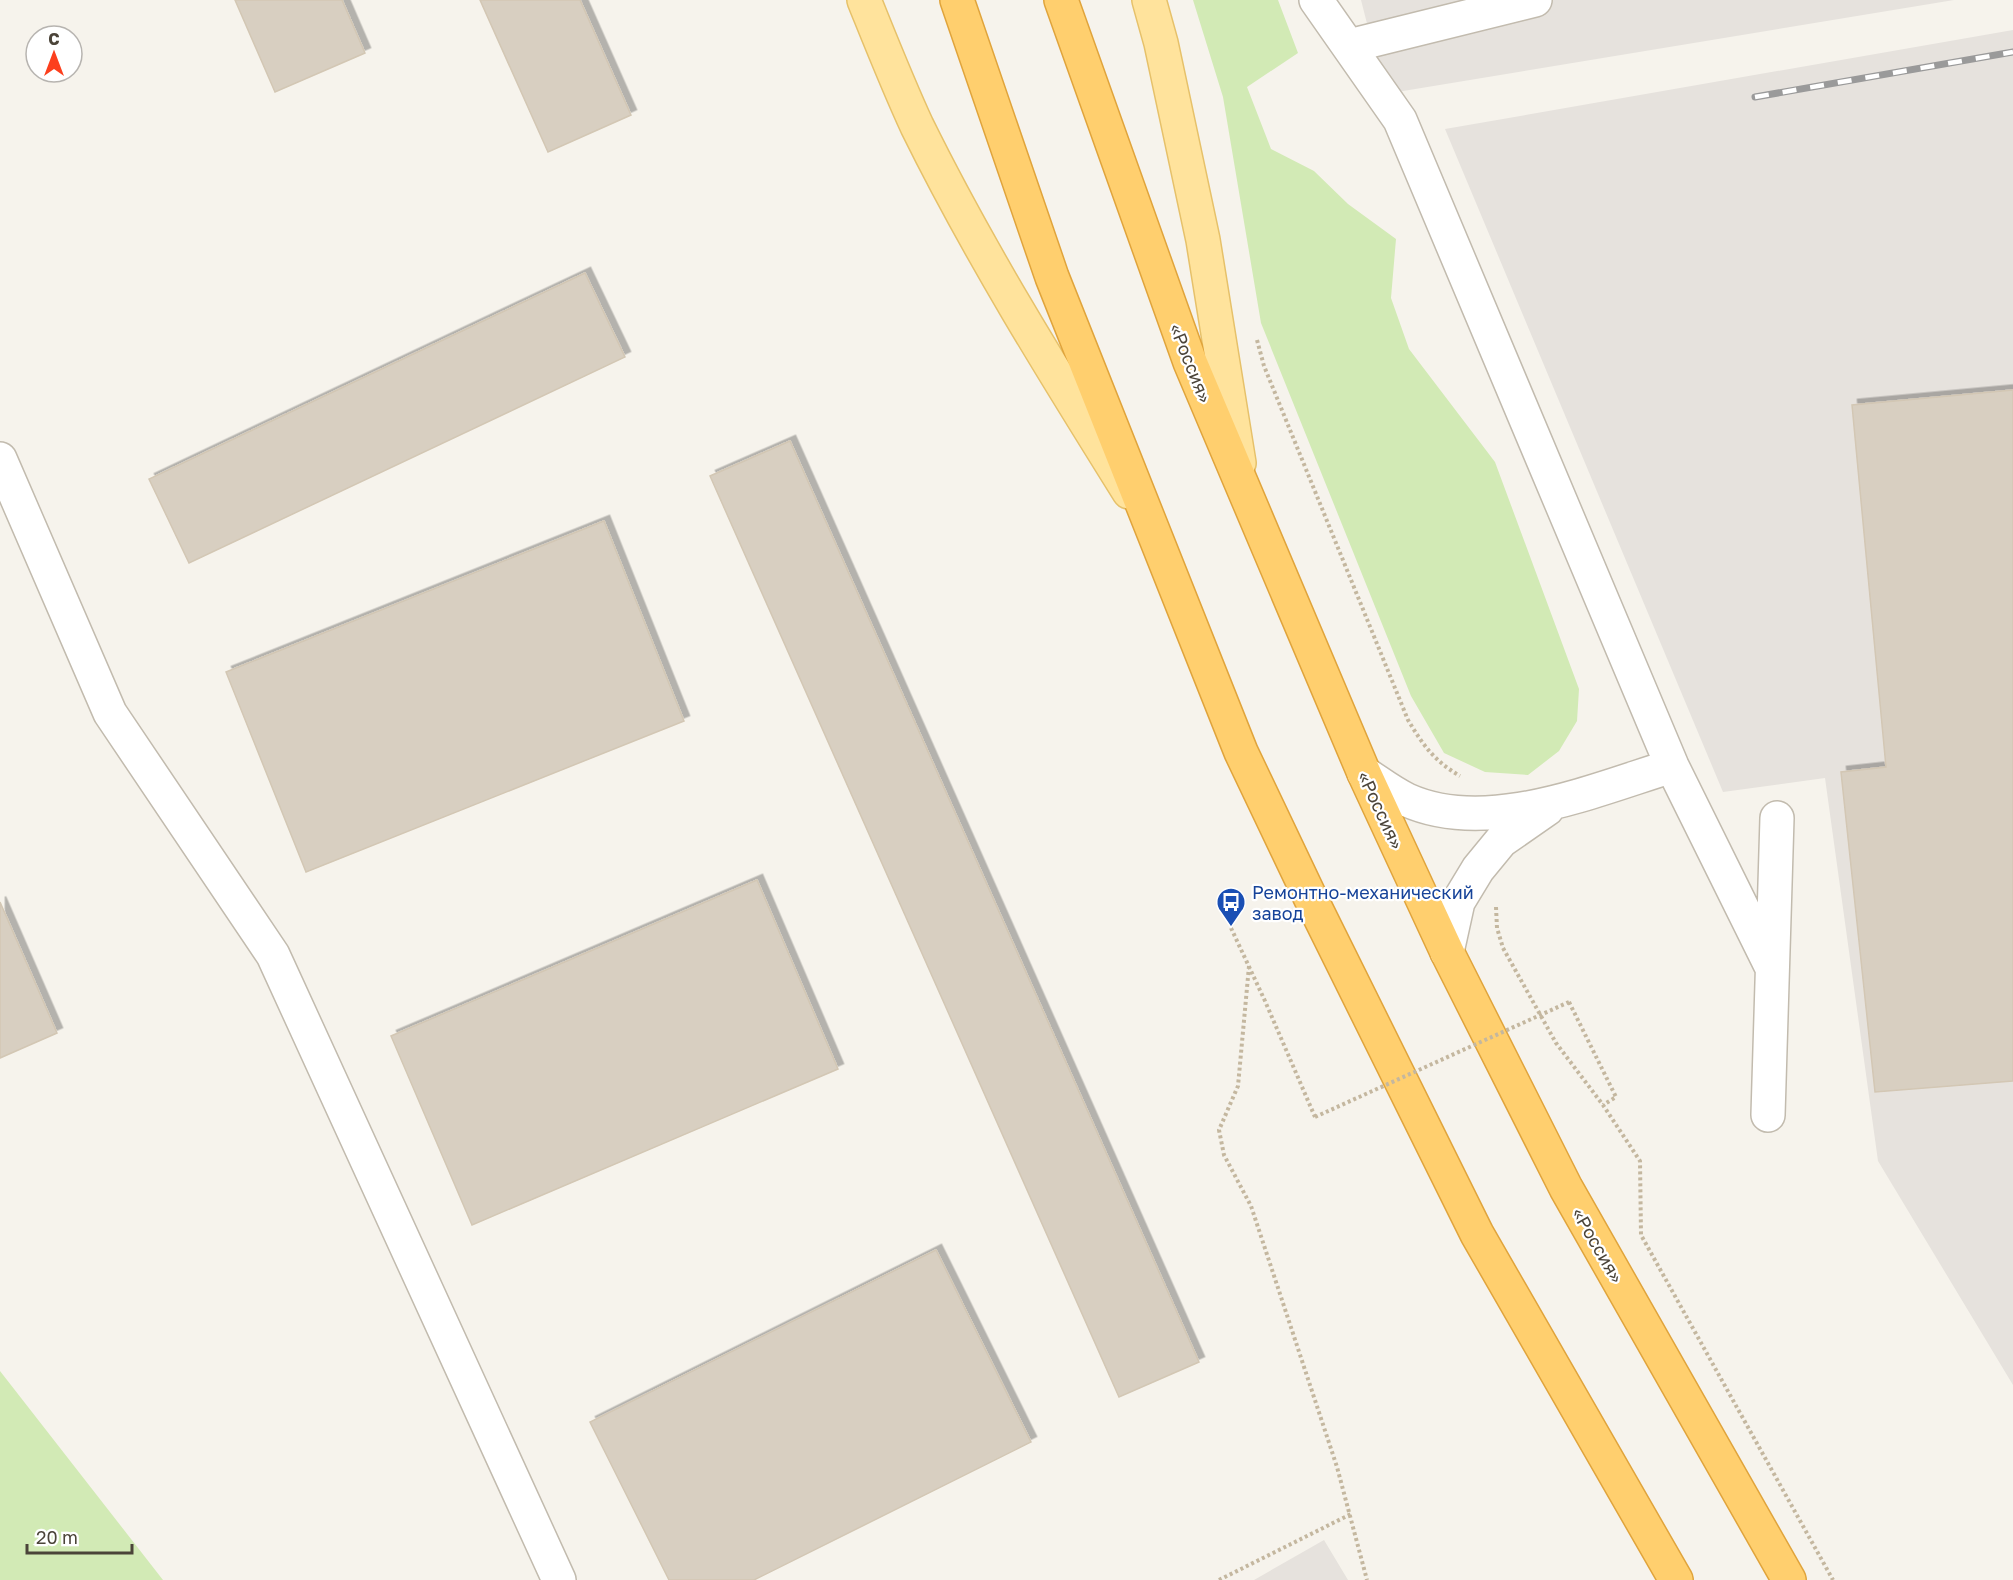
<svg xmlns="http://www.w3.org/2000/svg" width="2013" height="1580" font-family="'Golos Text',sans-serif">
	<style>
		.industrial { fill: #e6e2dd }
		.green { fill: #d2eab5 }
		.building { fill: #d8cfc1; stroke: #d3c7b4; stroke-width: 1.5; filter: url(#shadow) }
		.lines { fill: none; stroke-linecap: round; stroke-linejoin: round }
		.minor-casing { stroke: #c2bbae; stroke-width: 36 }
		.major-casing { stroke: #e6c16a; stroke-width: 36 }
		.highway-casing { stroke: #e0a43c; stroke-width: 36 }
		.path { stroke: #c4b79f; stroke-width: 4; stroke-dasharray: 3 3; stroke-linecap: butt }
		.minor { stroke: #fff; stroke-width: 33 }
		.major { stroke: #ffe39c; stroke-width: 33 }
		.highway { stroke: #ffcf6e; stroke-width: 33 }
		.rail-casing { stroke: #9a9a9a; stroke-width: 7 }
		.rail { stroke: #fff; stroke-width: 4.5; stroke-dasharray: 14; stroke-linecap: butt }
		.path-bridge { stroke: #c4b79f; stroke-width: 4; stroke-dasharray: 3 3; stroke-linecap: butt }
		.labels { text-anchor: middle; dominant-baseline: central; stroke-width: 4.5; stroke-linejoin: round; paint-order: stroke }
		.street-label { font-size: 18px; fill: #4b4439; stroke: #fff }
		.transit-label { font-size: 18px; fill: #164399; stroke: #fff; text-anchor: start }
	</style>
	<defs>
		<filter id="shadow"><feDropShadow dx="5.5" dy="-5.5" stdDeviation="0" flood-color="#0004"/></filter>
	</defs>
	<rect width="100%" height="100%" fill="#f6f3ec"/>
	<path class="industrial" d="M1361,0h593l-569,94z
		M2013,30v1355l-135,-224 -53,-383 -102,14 -278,-663z
		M1324,1540l24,40h-94z"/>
	<path class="green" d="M1193,0h85l20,53 -51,34 24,62 43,22 34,33 48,35 -5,59 18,51 86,113 84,227 -2,32 -18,30 -31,24 -43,-3 -41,-19 -33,-57 -150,-373 -38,-226z
		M0,1371l163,209h-163z"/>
	<path class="building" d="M235,0h107l23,53 -90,39z
		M480,0h100l51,115 -83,37z
		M585,273l40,84 -436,206 -40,-84z
		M2013,390v691l-138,11 -34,-320 45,-5 -34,-362z
		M790,441l409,921 -80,35 -409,-921z
		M604,521l80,200 -378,151 -80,-200z
		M757,880l81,189 -366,156 -81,-189z
		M0,902l57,131 -57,25z
		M936,1250l95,192 -277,138h-85l-79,-158z"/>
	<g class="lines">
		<g class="minor-casing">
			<path id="minor" d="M1316,0l84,120 272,646 100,202
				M1349,46l186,-46
				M0,459l110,254 163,242 286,625
				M1364,773c14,9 28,20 43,27 80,36 187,-10 265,-34
				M1447,952l11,-50 20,-33 23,-28 46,-32
				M1768,1115l9,-297"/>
		</g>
		<g class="major-casing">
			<path id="major" d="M864,0c17,42 34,85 53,126 62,126 137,246 212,366
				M1149,0l12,43 42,197 36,223"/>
		</g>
		<g class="highway-casing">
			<path id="highway" d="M957,0l95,277 189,475 70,147 166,335 199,346
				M1061,0l129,362 174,411 83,179 119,236 223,392"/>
		</g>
		<path class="path" d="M1257,340l7,26 144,354c15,25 26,41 52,56
			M1496,907l1,21 6,20 53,95 47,62 37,56 1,74 192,345
			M1231,928l34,73 50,116
			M1249,966l-11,120 -19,44 5,25 27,51 86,261 30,113
			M1569,1002l47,95 -13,8
			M1219,1580l132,-66"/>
		<use href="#minor" class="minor"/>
		<use href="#major" class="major"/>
		<use href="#highway" class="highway"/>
		<g class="rail-casing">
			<path id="rail" d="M1755,97l258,-45"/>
		</g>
		<use href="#rail" class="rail"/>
		<path class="path-bridge" d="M1315,1117l254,-115"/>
	</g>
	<defs>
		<g id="bus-pin" transform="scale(1.5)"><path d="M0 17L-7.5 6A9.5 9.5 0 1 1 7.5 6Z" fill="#1a4fb4" stroke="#fff"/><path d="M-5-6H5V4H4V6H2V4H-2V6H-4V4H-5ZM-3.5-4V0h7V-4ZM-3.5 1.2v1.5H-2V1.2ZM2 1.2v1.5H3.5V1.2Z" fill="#fff"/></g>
	</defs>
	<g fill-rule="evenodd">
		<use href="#bus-pin" x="1231" y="902"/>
	</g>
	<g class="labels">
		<g class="street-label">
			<text transform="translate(1191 363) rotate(68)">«Россия»</text>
			<text transform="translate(1381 810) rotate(65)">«Россия»</text>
			<text transform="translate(1598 1245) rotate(60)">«Россия»</text>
		</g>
		<g class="transit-label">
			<text x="1252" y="892">Ремонтно-механический<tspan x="1252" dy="21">завод</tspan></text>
		</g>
	</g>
	<g transform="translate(54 54)"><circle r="28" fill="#ffffff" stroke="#b7b4b0" stroke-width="1.5"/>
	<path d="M0-4.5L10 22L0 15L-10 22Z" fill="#fc3f1d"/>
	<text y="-9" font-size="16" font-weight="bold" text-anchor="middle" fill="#4b4439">С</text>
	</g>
	<path d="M27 1544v9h105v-9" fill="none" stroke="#4b4439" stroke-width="3"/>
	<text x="36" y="1544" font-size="18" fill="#4b4439" stroke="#ffffff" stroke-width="4.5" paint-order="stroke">20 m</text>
</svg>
